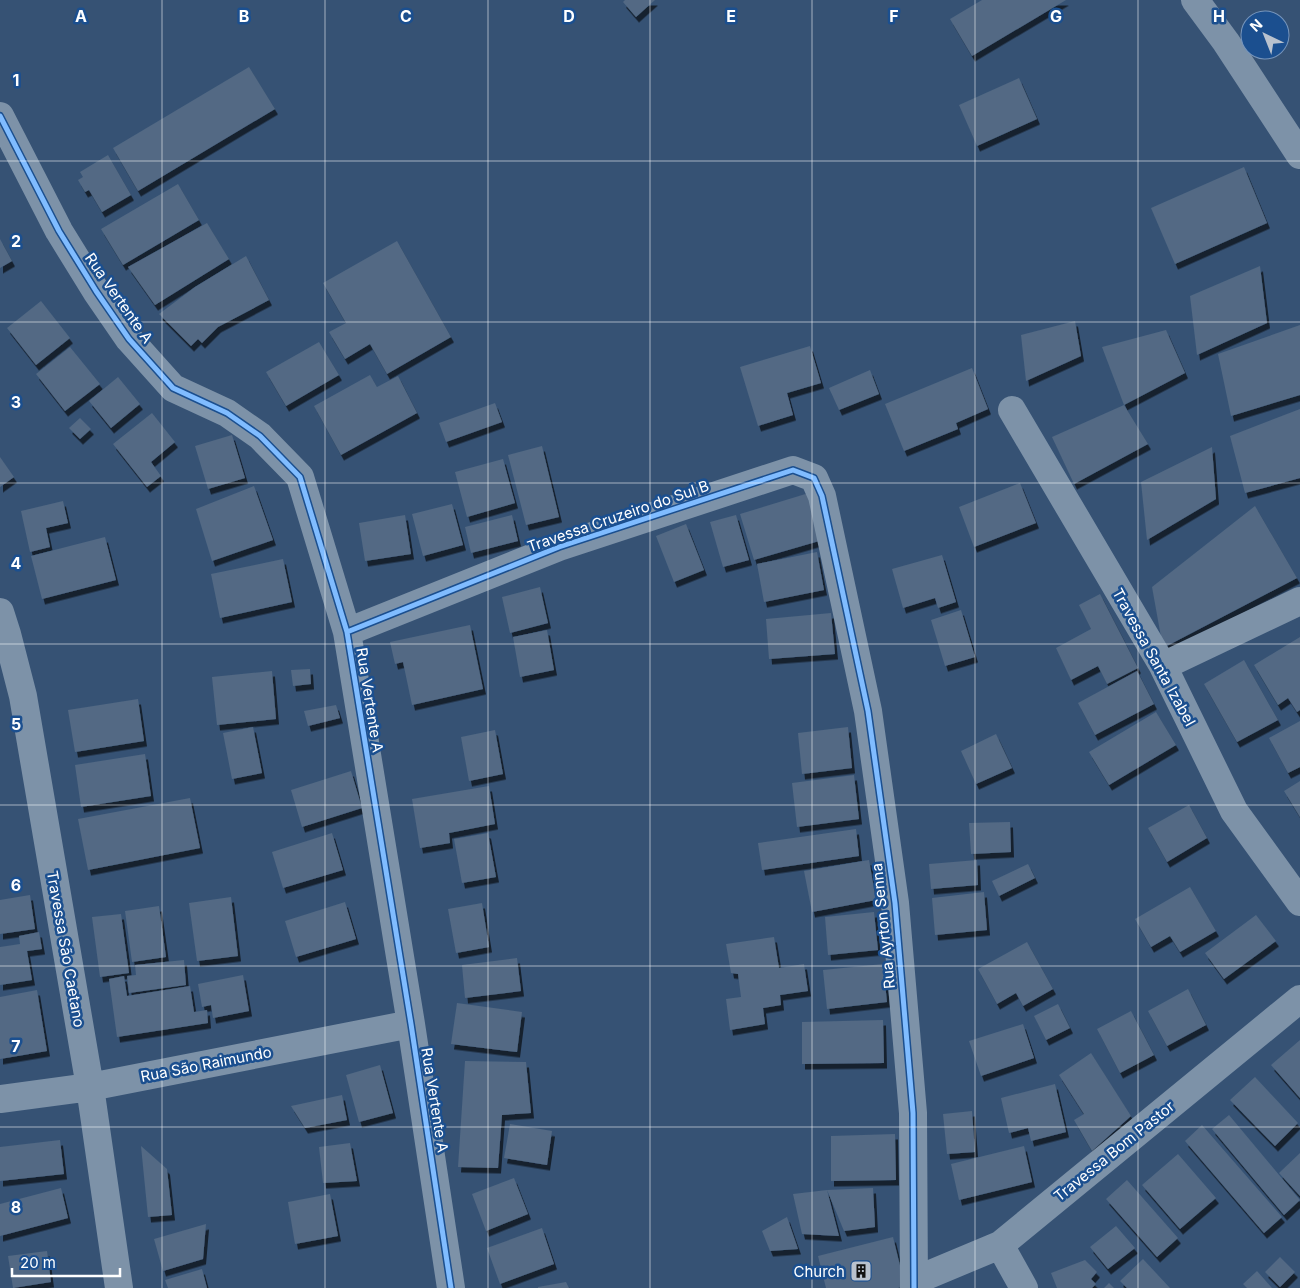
<svg xmlns="http://www.w3.org/2000/svg" width="1300" height="1288" font-family="Inter,sans-serif">
	<style>
		.building { fill: #526984; filter: url(#shadow) }
		.lines { fill: none; stroke-linecap: round; stroke-linejoin: round }
		.minor { stroke: #7d92a8; stroke-width: 28 }
		.cycleway-casing { stroke: #1b4f8f; stroke-width: 8 }
		.cycleway { stroke: #80bcff; stroke-width: 5 }
		.grid { fill: none; stroke: #fff; stroke-width: 1; stroke-opacity: 0.55 }
		.labels { text-anchor: middle; dominant-baseline: central; stroke-width: 5; stroke-linejoin: round; paint-order: stroke }
		.street-label { font-size: 15px; fill: #fff; stroke: #1b4f8f }
		.poi-label { font-size: 15px; fill: #fff; stroke: #1b4f8f; text-anchor: end }
		.grid-label { font-size: 16px; text-anchor: middle; font-weight: bold; fill: #fff; stroke: #1b4f8f; stroke-width: 5; stroke-linejoin: round; paint-order: stroke }
	</style>
	<defs>
		<filter id="shadow"><feDropShadow dx="3" dy="5.5" stdDeviation="0" flood-color="#0009"/></filter>
	</defs>
	<rect width="100%" height="100%" fill="#365274"/>
	<path class="building" d="M625,0h30l-19,17 -13,-15z
		M982,0h84l-94,56 -22,-37z
		M249,67l26,42 -137,82 -25,-43z
		M1019,78l18,41 -60,27 -18,-41z
		M108,155l23,40 -29,17 -13,-22 -4,2 -7,-12 5,-3 -3,-5z
		M1244,167l23,56 -92,41 -24,-56z
		M178,184l21,36 -76,45 -22,-36z
		M207,223l22,36 -74,46 -27,-38z
		M0,239l12,22 -12,7z
		M397,241l54,96 -64,37 -17,-30 -25,15 -16,-27 17,-9 -23,-40z
		M246,256l23,44 -51,27 -16,16 -4,-4 -7,7 -32,-32 36,-27z
		M1260,266l7,57 -70,32 -7,-59z
		M41,301l29,37 -34,27 -29,-37z
		M1075,321l6,35 -55,25 -5,-46z
		M1300,325v70l-69,21 -13,-62z
		M1166,330l19,43 -61,32 -22,-58z
		M319,342l20,33 -53,31 -20,-34z
		M810,346l11,37 -34,10 6,22 -35,11 -18,-59z
		M70,347l30,37 -35,27 -29,-37z
		M972,368l16,41 -32,14 2,6 -54,22 -19,-47z
		M870,370l9,24 -40,16 -10,-22z
		M370,375l7,12 21,-11 19,37 -76,42 -27,-49z
		M118,377l22,27 -29,24 -22,-27z
		M495,403l7,19 -56,20 -7,-19z
		M1124,405l24,39 -74,40 -22,-47z
		M1300,409v69l-55,15 -15,-57z
		M152,413l23,29 -24,20 10,14 -14,11 -34,-43z
		M80,418l11,11 -11,10 -11,-11z
		M232,435l13,43 -37,11 -13,-43z
		M542,446l17,71 -33,8 -18,-70z
		M1212,447l4,52 -69,41 -6,-58z
		M0,457l14,20 -14,10z
		M503,459l12,44 -48,14 -12,-45z
		M1020,483l16,40 -62,24 -15,-40z
		M254,486l19,54 -61,21 -16,-52z
		M812,492l14,47 -72,21 -14,-46z
		M63,501l5,22 -22,5 4,19 -20,5 -9,-41z
		M452,504l11,41 -40,11 -11,-42z
		M1255,506l42,72 -134,70 -11,-61z
		M405,515l6,39 -46,7 -6,-38z
		M512,515l6,26 -47,12 -6,-26z
		M736,515l13,45 -26,7 -13,-45z
		M686,524l18,46 -30,12 -18,-46z
		M105,537l11,43 -74,19 -11,-43z
		M817,552l7,38 -60,12 -7,-38z
		M942,555l14,47 -18,6 -3,-10 -32,10 -11,-39z
		M283,559l9,43 -72,16 -9,-44z
		M540,587l8,36 -38,10 -8,-36z
		M1100,594l38,74 -31,16 -9,-18 -27,14 -15,-32 35,-19 -12,-24z
		M961,610l14,47 -30,9 -14,-46z
		M831,613l4,41 -66,5 -3,-40z
		M470,625l13,64 -71,16 -9,-43 -8,2 -5,-22z
		M547,630l7,40 -34,7 -7,-40z
		M1300,637v73l-3,2 -9,-14 -10,7 -24,-40z
		M1244,660l34,60 -41,22 -33,-58z
		M310,669l1,15 -18,2 -2,-16z
		M272,671l4,48 -59,6 -5,-48z
		M1137,671l17,33 -59,31 -17,-32z
		M138,699l6,42 -69,11 -7,-42z
		M336,705l4,13 -32,8 -4,-15z
		M1156,712l20,33 -67,40 -20,-33z
		M1300,721v46l-12,6 -19,-35z
		M253,727l9,46 -30,6 -9,-46z
		M848,727l4,41 -50,6 -4,-41z
		M495,730l8,44 -34,7 -8,-44z
		M996,734l16,34 -36,16 -15,-33z
		M145,754l6,42 -70,11 -6,-42z
		M351,771l11,37 -60,19 -11,-37z
		M854,775l5,44 -62,8 -5,-44z
		M1300,781v36l-16,-26z
		M489,786l6,38 -46,9 1,10 -30,5 -8,-49z
		M190,798l10,50 -112,22 -10,-51z
		M1189,805l18,33 -40,24 -19,-34z
		M1010,822l1,30 -40,2 -2,-31z
		M856,829l3,27 -97,14 -4,-27z
		M332,833l11,37 -60,18 -11,-36z
		M488,833l8,44 -34,6 -8,-44z
		M869,860l7,40 -64,12 -8,-41z
		M977,860l1,25 -47,4 -2,-25z
		M1028,864l7,14 -36,18 -7,-15z
		M1190,887l26,44 -36,21 -10,-16 -19,11 -16,-28z
		M984,892l3,38 -52,5 -3,-37z
		M30,895l5,34 -35,5v-34z
		M231,897l7,59 -41,5 -8,-58z
		M345,902l11,37 -60,18 -11,-36z
		M482,903l7,44 -33,6 -8,-44z
		M159,906l7,51 -34,5 -7,-51z
		M874,912l4,38 -50,5 -3,-38z
		M121,914l8,59 -29,4 -8,-60z
		M1256,915l20,26 -52,38 -19,-26z
		M39,932l3,17 -15,2 5,29 -32,5v-38l20,-3 -1,-8z
		M774,937l5,31 25,-4 4,27 -28,4 1,10 -18,3 2,16 -35,6 -4,-31 15,-2 -3,-23 -7,-1 -5,-29z
		M1027,942l26,47 -30,17 -7,-13 -19,11 -19,-35z
		M517,958l4,33 -56,7 -3,-33z
		M184,960l2,25 -57,8 -2,-17 9,-1 -1,-10z
		M883,964l4,38 -60,7 -4,-39z
		M243,975l6,36 -36,7 -2,-13 -9,2 -4,-23z
		M124,976l3,20 63,-10 4,26 13,-2 1,13 -91,14 -8,-58z
		M1188,989l18,36 -39,21 -19,-35z
		M37,990l10,61 -47,8v-62z
		M457,1003l65,9 -5,40 -66,-8z
		M1058,1004l12,24 -24,12 -12,-24z
		M1131,1011l23,44 -34,18 -23,-44z
		M883,1020l1,43 -82,1v-42z
		M1023,1024l11,34 -53,18 -12,-35z
		M1300,1040v58l-29,-33z
		M1091,1053l40,63 -39,35 -18,-31 10,-6 -25,-39z
		M465,1061l61,1 5,51 -29,2 -4,53 -40,-1z
		M380,1065l13,48 -34,9 -13,-47z
		M1255,1077l43,46 -23,23 -45,-46z
		M1055,1084l11,48 -35,9 -3,-13 -19,5 -8,-35z
		M342,1095l5,25 -42,8 -14,-22z
		M972,1111l3,41 -28,2 -4,-40z
		M1229,1115l71,85 -16,15 -72,-86z
		M510,1124l42,7 -5,34 -43,-7z
		M1202,1125l80,92 -18,16 -79,-92z
		M895,1134l1,46 -65,1v-45z
		M60,1140l4,34 -64,7v-34z
		M350,1143l7,38 -34,2 -4,-36z
		M141,1146l26,23 5,46 -24,2z
		M1024,1146l8,36 -73,18 -8,-36z
		M1300,1153v43l-21,-23z
		M1178,1154l38,44 -36,31 -38,-44z
		M514,1178l14,36 -42,17 -14,-37z
		M1127,1180l51,58 -21,19 -51,-58z
		M61,1188l7,30 -68,18v-32z
		M873,1188l2,39 -31,4 -17,-41z
		M827,1190l12,46 -37,-2 -9,-40z
		M330,1194l8,42 -43,8 -7,-42z
		M787,1217l11,32 -28,2 -8,-20z
		M206,1224l-3,35 -40,12 -9,-32z
		M1116,1226l19,22 -27,21 -18,-22z
		M542,1228l12,36 -54,20 -13,-36z
		M893,1237l12,49 -7,2h-72l-8,-32z
		M47,1251l4,31 -38,6 -5,-32z
		M1280,1257l15,15 -15,15 -15,-15z
		M1143,1259l27,29h-43l-7,-7z
		M1085,1260l12,12 -6,7 5,5 -4,4h-35l-6,-15z
		M202,1269l5,19h-39l-3,-8z
		M1257,1271l15,17h-25l-4,-4z
		M566,1282l3,6h-31v-1z
		M1109,1283l5,5h-10z"/>
	<g class="lines">
		<path class="minor" d="M1195,0l31,42 74,113
			M0,116l59,115 37,60 33,48 44,49 54,25 33,23 40,41 47,155 64,392 40,264
			M1012,410l151,256 71,145 66,91
			M0,612l7,22 16,62 67,391 29,201
			M347,632l212,-85 234,-77 21,8 8,18 46,215 27,192 18,210 1,175
			M1163,666l137,-65
			M0,1099l90,-12 321,-63
			M1000,1245l24,43
			M914,1281l86,-36 300,-246"/>
		<g class="cycleway-casing">
			<path id="cycleway" d="M0,116l59,115 37,60 33,48 44,49 54,25 33,23 40,41 47,155 64,392 40,264
				M347,632l212,-85 234,-77 21,8 8,18 46,215 27,192 18,210 1,175"/>
		</g>
		<use href="#cycleway" class="cycleway"/>
	</g>
	<path class="grid" d="M162,0v1288M325,0v1288M488,0v1288M650,0v1288M812,0v1288M975,0v1288M1138,0v1288M0,161h1300M0,322h1300M0,483h1300M0,644h1300M0,805h1300M0,966h1300M0,1127h1300"/>
	<defs>
		<g id="building-square" transform="scale(1.125)"><rect x="-9" y="-9" width="18" height="18" rx="4" fill="#b9c2ce" stroke="#1b4f8f"/><path d="M-4-6H4V6H1V3H-1V6H-4ZM-2.5-4.3h1.7v1.8h-1.7ZM.8-4.3h1.7v1.8H.8ZM-2.5-1h1.7V.8h-1.7ZM.8-1h1.7V.8H.8Z" fill="#111"/></g>
	</defs>
	<g fill-rule="evenodd">
		<use href="#building-square" x="861" y="1271"/>
	</g>
	<g class="labels">
		<g class="street-label">
			<text transform="translate(119 298) rotate(55)">Rua Vertente A</text>
			<text transform="translate(618 516) rotate(-19)">Travessa Cruzeiro do Sul B</text>
			<text transform="translate(1154 657) rotate(61)">Travessa Santa Izabel</text>
			<text transform="translate(370 700) rotate(81)">Rua Vertente A</text>
			<text transform="translate(883 926) rotate(-96)">Rua Ayrton Senna</text>
			<text transform="translate(66 949) rotate(80)">Travessa São Caetano</text>
			<text transform="translate(206 1064) rotate(-11)">Rua São Raimundo</text>
			<text transform="translate(435 1100) rotate(81)">Rua Vertente A</text>
			<text transform="translate(1114 1151) rotate(-39)">Travessa Bom Pastor</text>
		</g>
		<g class="poi-label">
			<text x="845" y="1271">Church</text>
		</g>
	</g>
	<g class="grid-label">
		<text x="81" y="22">A</text>
		<text x="244" y="22">B</text>
		<text x="406" y="22">C</text>
		<text x="569" y="22">D</text>
		<text x="731" y="22">E</text>
		<text x="894" y="22">F</text>
		<text x="1056" y="22">G</text>
		<text x="1219" y="22">H</text>
		<text x="16" y="86">1</text>
		<text x="16" y="247">2</text>
		<text x="16" y="408">3</text>
		<text x="16" y="569">4</text>
		<text x="16" y="730">5</text>
		<text x="16" y="891">6</text>
		<text x="16" y="1052">7</text>
		<text x="16" y="1213">8</text>
	</g>
	<g transform="translate(1265 35) rotate(317)"><circle r="24" fill="#1b4f8f" stroke="#7695bc"/>
	<path d="M0-4L9 19L0 12L-9 19Z" fill="#b9c2ce"/>
	<text y="-8" font-size="14" font-weight="bold" text-anchor="middle" fill="#ffffff">N</text>
	</g>
	<path d="M12 1268v8h108v-8" fill="none" stroke="#ffffff" stroke-width="2.5"/>
	<text x="20" y="1268" font-size="15" fill="#ffffff" stroke="#1b4f8f" stroke-width="4" paint-order="stroke">20 m</text>
</svg>
